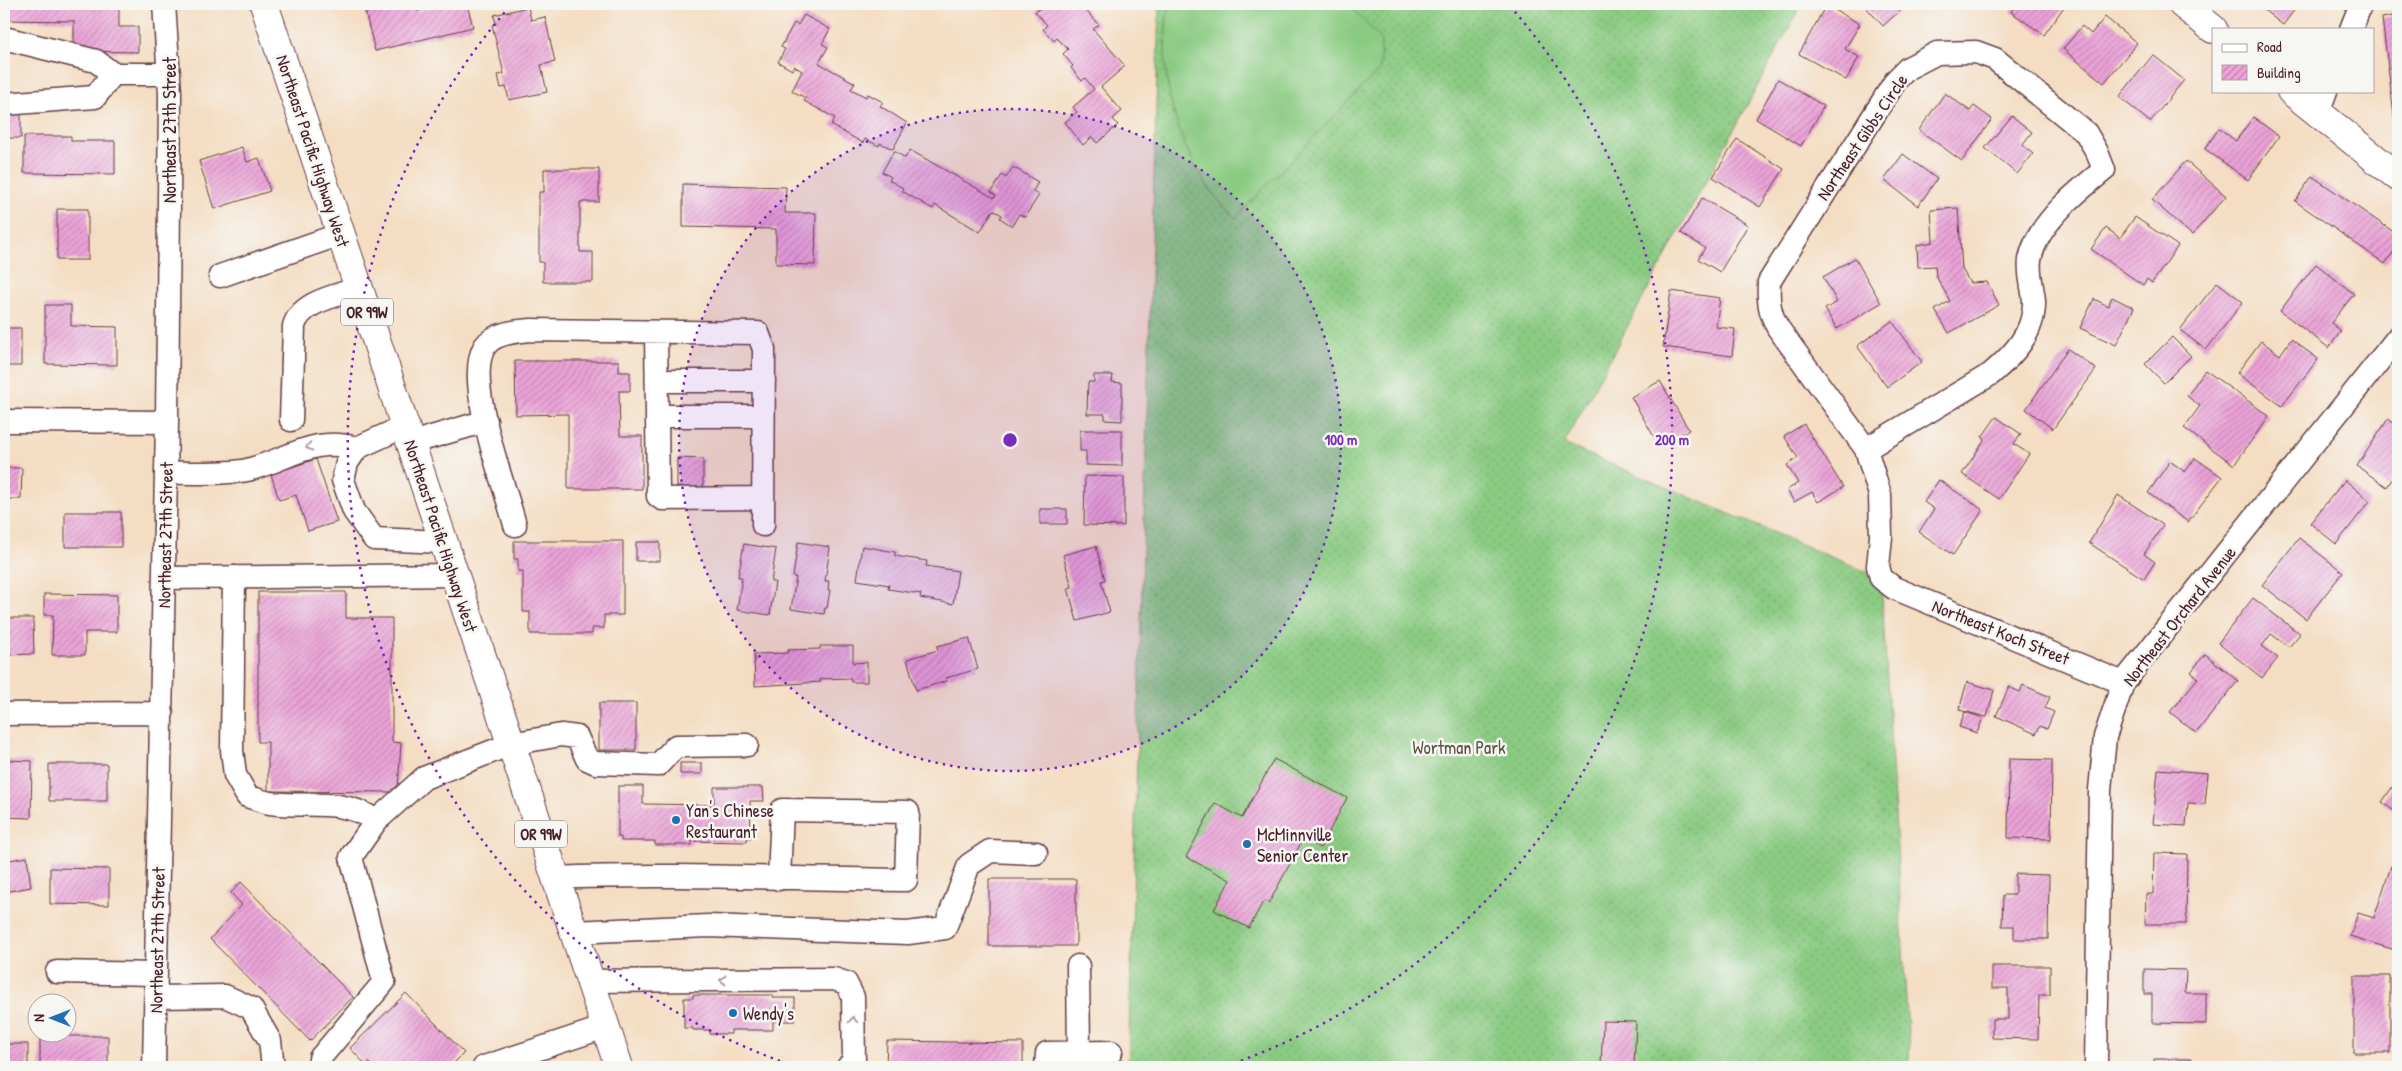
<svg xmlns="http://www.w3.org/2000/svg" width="2402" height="1071" font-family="'Patrick Hand',sans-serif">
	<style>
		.grass { fill: url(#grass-dots); stroke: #6a7556 }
		.pitch { fill: #8acb82; stroke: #6a7556 }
		.building { fill: url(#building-hatch) }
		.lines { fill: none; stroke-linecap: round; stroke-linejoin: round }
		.minor-casing { stroke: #643c42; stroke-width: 25 }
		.major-casing { stroke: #643c42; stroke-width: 30 }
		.highway-casing { stroke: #643c42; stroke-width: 30 }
		.minor { stroke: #fff; stroke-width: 22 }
		.major { stroke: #fff; stroke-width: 28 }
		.highway { stroke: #fff; stroke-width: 28 }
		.oneway { stroke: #ae9aa0 }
		.ring { fill: none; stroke: #7b2cbf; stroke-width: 2.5; stroke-dasharray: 2.5 5 }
		.poi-dot { fill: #1f6fb2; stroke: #f6f6f2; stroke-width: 2 }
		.labels { text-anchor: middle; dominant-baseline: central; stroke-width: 5; stroke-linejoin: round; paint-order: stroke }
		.shield { fill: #f6f6f2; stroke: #7e6067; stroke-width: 1 }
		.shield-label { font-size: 16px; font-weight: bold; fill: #4a1f2b }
		.street-label { font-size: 18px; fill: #4a1f2b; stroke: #f6f6f2 }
		.park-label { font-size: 18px; fill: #5d5345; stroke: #f6f6f2 }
		.poi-label { font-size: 18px; fill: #4a1f2b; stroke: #f6f6f2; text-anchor: start }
		.centre { fill: #7b2cbf; stroke: #f6f6f2; stroke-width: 2.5 }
		.ring-label { font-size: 15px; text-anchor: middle; font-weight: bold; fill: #7b2cbf; stroke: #f6f6f2; stroke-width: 5; stroke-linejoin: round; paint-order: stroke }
	</style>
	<defs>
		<pattern id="grass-dots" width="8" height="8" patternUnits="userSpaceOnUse" patternTransform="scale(1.25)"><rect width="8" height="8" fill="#8acb82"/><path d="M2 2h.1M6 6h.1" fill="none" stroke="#79ae70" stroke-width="1.8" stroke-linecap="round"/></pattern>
		<pattern id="building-hatch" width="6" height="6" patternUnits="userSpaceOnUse" patternTransform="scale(1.25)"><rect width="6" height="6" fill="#eba3d8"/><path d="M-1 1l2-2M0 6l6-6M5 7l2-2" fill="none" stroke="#c084af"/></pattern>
	</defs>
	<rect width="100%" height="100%" fill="#f6f6f2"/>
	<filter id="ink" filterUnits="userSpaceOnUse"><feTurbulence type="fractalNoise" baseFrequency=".02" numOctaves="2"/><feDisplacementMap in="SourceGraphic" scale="10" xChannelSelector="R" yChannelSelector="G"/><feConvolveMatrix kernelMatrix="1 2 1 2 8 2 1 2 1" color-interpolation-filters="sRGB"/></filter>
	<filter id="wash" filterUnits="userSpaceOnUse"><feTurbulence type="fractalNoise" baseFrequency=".0096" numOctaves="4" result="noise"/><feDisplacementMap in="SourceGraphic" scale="20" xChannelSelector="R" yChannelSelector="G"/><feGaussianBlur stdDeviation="1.12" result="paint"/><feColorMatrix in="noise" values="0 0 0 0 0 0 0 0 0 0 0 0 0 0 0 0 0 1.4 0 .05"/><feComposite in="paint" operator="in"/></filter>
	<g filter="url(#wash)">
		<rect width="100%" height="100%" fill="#f4ddc2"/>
		<path class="grass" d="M1159,4h643l-238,440 317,134 29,489h-782z"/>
		<path class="pitch" d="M1169,4h179l33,35 -1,30 -145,149c-56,-54 -80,-138 -66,-214z"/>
		<g id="blocks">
			<path class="building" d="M4,4h115v23h19v25l-64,-1v-30l-70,-1z
				M378,4h14v3l23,-3 2,7 30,-7h20l6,23 -98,24 -11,-44z
				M1045,4h35l19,21 -6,4 32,37 -24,21 21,24 -9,8 5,6 -21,18 -5,-6 -9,8 -18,-23 12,-10 -4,-5 21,-18 -9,-11 -3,3 -11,-13 2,-2 -10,-12 5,-5 -11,-11 -3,3 -11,-12 4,-4 -12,-13z
				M1863,4h44l-24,22z
				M2016,4h50l-22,31 -33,-23z
				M2256,4h43l-16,21z
				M1826,5l34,19 -15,25 14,8 -13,23 -47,-26z
				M528,7l3,13 14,-3 10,45 -14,3 6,27 -38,8 -3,-13 -5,1 -3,-13 6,-1 -12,-49 4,-1 -2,-9z
				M804,15l26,14 -8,15 6,3 -9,16 36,20 -4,6 15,8 2,-3 15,8 -3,4 27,17 -14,26 -13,-6 -1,3 -14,-7 -2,4 -32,-18 4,-7 -31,-17 2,-3 -14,-7 10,-20 -8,-5 -2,4 -14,-8 7,-13 -4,-2 13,-24 4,2z
				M2398,15v109h-3l-13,-106z
				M2105,17l32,26 -33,40 -41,-34 19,-23 9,8z
				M2153,55l31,25 -34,42 -31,-25z
				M1778,79l46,27 -23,40 -45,-27z
				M1945,93l25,18 4,-5 18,13 -30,42 -43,-31z
				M4,111h17v27h-17z
				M2012,116l20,16 -10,13 11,9 -16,20 -32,-26z
				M2253,117l26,19 -31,44 -43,-31 14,-21 17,13z
				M24,136h47v5h44v33l-91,-1z
				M1737,139l47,30 -24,38 -47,-30z
				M242,147l5,15 12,-4 11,33 -56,18 -15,-48z
				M910,150l84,48 2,-2 -5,-4 11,-17 4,3 7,-11 25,15 -5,9 6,4 -14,22 -6,-3 -7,12 -12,-8 2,-3 -9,-5 -13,22 -45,-27 -2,4 -31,-18 1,-3 -14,-8 2,-3 -9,-5 12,-21 11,7z
				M1903,154l34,25 -19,27 -34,-26z
				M2186,161l40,35 -34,39 -40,-35z
				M544,169h55v33h-19v50h13v30h-50v-20h-4v-70h5z
				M2312,176l86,59v10l-13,19 -90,-63z
				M683,184l103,3 -1,26h31l-1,52 -39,-1v-35l-93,-2z
				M1702,198l46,27 -28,47 -22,-13 7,-11 -24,-15z
				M1958,208l4,61 8,14 17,-1 12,23 -50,28 -14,-23 15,-9 -14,-25 -1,-10 -17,1 -1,-22 16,-3 -2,-32z
				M57,209h31v51h-31z
				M2135,217l43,29 -26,37 -5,-4 -4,6 -52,-36 15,-21 14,10z
				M1855,258l26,45 -44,26 -12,-20 12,-7 -14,-25z
				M2316,264l38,30 -23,29 10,8 -12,17 -49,-37z
				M2217,282l26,20 -37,48 -26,-20z
				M1671,291l49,7 -4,29 19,2 -3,27 -69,-9z
				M2112,297l22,11 -18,37 -36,-17 14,-29 14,7z
				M45,305h26v21l46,1v38l-72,-1z
				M1892,321l30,41 -35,25 -30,-41z
				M4,328h17v38h-17z
				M2172,337l19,19 -27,27 -19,-19z
				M2291,339l27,20 -36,47 -45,-33 24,-32 19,14z
				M2068,349l28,20 -43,60 -27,-20z
				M515,361h104v11h11v19h-11l1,45h22v53h-74v-75l-52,1z
				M2205,370l64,46 -35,49 -50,-37 16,-22 -13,-10z
				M1094,375h19l-1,7 10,1v38l-17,-1v-6h-18l1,-32h6z
				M1660,381l29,49 -29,17 -29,-50z
				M1996,417l25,17 -7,10 15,10 -30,45 -37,-25 23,-35 -3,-2z
				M2388,419l10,7v44l-11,17 -30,-21z
				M1804,424l39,63 -25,15 -6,-10 -18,10 -7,-12 11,-7 -11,-18 11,-7 -14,-22z
				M1080,430h42v36l-36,-1v-14h-6z
				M677,458l26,1v33h-26z
				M2195,458l27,19 -34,45 -40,-29 22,-32 15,11z
				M316,459l21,63 -29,9 -12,-36 -17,5 -8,-26z
				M4,468h18l-1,31h-17z
				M1085,476l39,1v49l-40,-1z
				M1939,480l44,30 -30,45 -34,-23 15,-23 -10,-7z
				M2345,480l25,21 -34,43 -26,-21z
				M2118,495l45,30 -19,29 11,8 -11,17 -55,-36z
				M1040,509h27v15h-27z
				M65,512h56v35h-56z
				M2299,538l44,34 -37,47 -44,-34z
				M514,541h109v74h-19v13h-12v6h-62v-22h-7v-41h-5v-12h-4z
				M636,542h24v19h-24z
				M798,542l32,5 -5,34h4l-1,9h2l-3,18h-2l-1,6 -33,-5 5,-32h-3z
				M744,544l32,5 -5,33h4l-5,33 -33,-5 5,-33h-4z
				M862,546l33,6v4l32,5 -1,5 32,5 -5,33 -33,-6 1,-4 -33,-5 1,-4 -32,-5z
				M1096,546l9,34 -4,1 9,31 -33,9 -9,-33 4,-1 -9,-32z
				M258,592h88v26h46v124l9,1 -3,46h-6v3l-124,-1v-49h-10z
				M44,594l73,1v37h-32v23h-33l1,-40h-9z
				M2253,598l47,36 -11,13 -18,-13 -9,12 16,12 -16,20 -44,-35z
				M4,618h29l1,36 -30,1z
				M969,638l9,31 -32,9 1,3 -31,9 -9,-31 31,-9 -1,-4z
				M820,646h33v17l14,-1v20h-16v-4l-31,1 1,3 -66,4 -1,-32 34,-1v-3l32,-1z
				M2205,654l33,27 -42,52 -26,-21 28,-34 -7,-6z
				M1967,682l27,8 -7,27 -28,-7z
				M2023,685l27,12 -5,11 9,4 -7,17 -7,-3 -4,8 -40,-18 13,-29 11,5z
				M599,703h37v47h-37z
				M1965,712l18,6 -6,15 -18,-6z
				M1274,759l73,39 -27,50 -17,-9 -34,64 -5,-3 -15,28 -35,-18 16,-30 -44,-23 29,-54 27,15z
				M2009,759l43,1 -1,79 -43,-1z
				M7,760l25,1 -1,57 -27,-1v-47h3z
				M680,763h22v11h-22z
				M49,764h58v37h-58z
				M2158,769l50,4 -3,31 -17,-1 -2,23 -33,-2z
				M2398,779v35l-16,-12z
				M618,786h25v18l71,1v-18h49l1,14h-14l1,37h-4v4l-55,-1v4h-37v-4h-34v-4h-3z
				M2154,853l33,1 -1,70h-41l1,-30h7z
				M27,857l4,30 -27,5v-31z
				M2391,866l7,2v83l-48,-15 8,-23 16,5z
				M50,868l59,1v36l-59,-1z
				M2015,874l34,1 -1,64h-34v-13h-12l1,-31h12z
				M989,879h87v67h-87z
				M241,882l112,115 -43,44 -100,-102 32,-34 -11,-12z
				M1992,966h58v29h-11l-1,44 -46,-1v-19h16v-31h-16z
				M2144,969l42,1 -1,23h21v31l-54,-1v-29h-8z
				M2354,976h36v77h-36z
				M406,993l58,60 -14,14h-76l-5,-5 -3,3 -16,-17z
				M693,995h80v3h22v23h-22v9h-42v4h-21v-4h-17v-2h-9v-30h9z
				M1603,1021l33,1 -2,45h-33z
				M40,1036h68v31h-68z
				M887,1041l136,2v24h-137z
				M6,1044h22v23h-24z
				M2154,1059h38v8h-38z
				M2006,1064h38v3h-38z
				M2271,1064l19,1v2h-19z"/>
		</g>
	</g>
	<g filter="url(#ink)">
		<use href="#blocks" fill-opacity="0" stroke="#643c42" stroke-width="1"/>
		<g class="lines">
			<g class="minor-casing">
				<path id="minor" d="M2351,29l10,-25
					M4,38l92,23 17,13h56
					M4,104l91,-7 18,-23
					M2318,112l8,-21
					M220,276l121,-42
					M656,332l2,164 4,3 101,-1
					M657,381h107
					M657,416h106
					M291,420l3,-94c7,-25 43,-30 65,-38
					M4,421l163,1
					M405,426l-48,22 -10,15 -4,17 11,31 20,28 69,3
					M411,443l75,-22
					M1866,449l125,-75c22,-19 44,-41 43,-73 -1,-13 -6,-28 -4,-41 6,-36 48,-69 74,-90l-7,-18 -11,-19 -91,-74 -19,-7 -39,1 -29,15 -12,12 -127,202c-1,18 0,30 9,46l88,121 14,46 1,42 -3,29 3,12 13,10 229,95
					M166,473c26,-1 55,2 81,-3 41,-10 65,-34 110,-22
					M515,525c-10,-40 -52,-145 -30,-179 9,-13 32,-15 46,-16l227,3 6,16 -1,176
					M234,577l-2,173 3,25 12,21c7,2 15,6 23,7 37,5 74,-6 106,18
					M164,578l291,-3
					M4,714l158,-1
					M555,878c117,-5 235,1 351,2l2,-68 -126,-2 -3,69
					M573,932l135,-6 200,7 37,-5 24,-63 21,-14 46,2
					M1078,966l1,86
					M57,972l99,2
					M589,981l245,-2 12,4 7,14 1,63 -6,7
					M156,997l69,-1 26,12 19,33 3,26
					M154,1067l13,-645 3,-329 -6,-89
					M320,1067v-9l64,-76 -33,-125 25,-36 48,-43 87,-34 50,-9 16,2 10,22 9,4 62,2 18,-19 71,-1
					M484,1067l121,-40
					M1046,1067l1,-14 64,-1
					M2096,1067l4,-277 5,-53 18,-54 275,-346"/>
			</g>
			<g class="major-casing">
				<path id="major" d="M2182,4l31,25
					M2291,91l107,86"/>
			</g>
			<g class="highway-casing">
				<path id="highway" d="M264,4l355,1063"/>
			</g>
			<use href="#minor" class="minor"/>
			<use href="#major" class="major"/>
			<use href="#highway" class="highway"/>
		</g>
		<defs><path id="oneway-chevron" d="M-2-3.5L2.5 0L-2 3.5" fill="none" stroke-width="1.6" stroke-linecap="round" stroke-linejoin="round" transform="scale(1.25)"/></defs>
		<g class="oneway">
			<use href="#oneway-chevron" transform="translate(309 447) rotate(166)"/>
			<use href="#oneway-chevron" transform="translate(723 980) rotate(180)"/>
			<use href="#oneway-chevron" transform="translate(853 1020) rotate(-90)"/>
		</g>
	</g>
	<circle cx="1010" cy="440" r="331" fill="#7b2cbf" fill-opacity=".12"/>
	<g class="ring">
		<circle cx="1010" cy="440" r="331"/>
		<path d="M794 1066A662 662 0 0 1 510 6M1510 6A662 662 0 0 1 1226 1066"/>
	</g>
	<g class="poi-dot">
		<circle cx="676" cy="820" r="5"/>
		<circle cx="1247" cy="844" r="5"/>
		<circle cx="733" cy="1013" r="5"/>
	</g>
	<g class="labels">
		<g class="shield">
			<rect x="341" y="298.5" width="52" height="27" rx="4"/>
			<rect x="515" y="820.5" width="52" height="27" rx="4"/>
		</g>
		<g class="shield-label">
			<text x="367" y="312">OR 99W</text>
			<text x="541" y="834">OR 99W</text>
		</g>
		<g class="street-label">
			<text transform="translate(169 130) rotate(-90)">Northeast 27th Street</text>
			<text transform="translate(1862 137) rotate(-56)">Northeast Gibbs Circle</text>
			<text transform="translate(313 151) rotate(72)">Northeast Pacific Highway West</text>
			<text transform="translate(165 535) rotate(-89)">Northeast 27th Street</text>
			<text transform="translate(441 536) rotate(72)">Northeast Pacific Highway West</text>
			<text transform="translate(2179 616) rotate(-52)">Northeast Orchard Avenue</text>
			<text transform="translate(2001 632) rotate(22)">Northeast Koch Street</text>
			<text transform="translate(157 940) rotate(-89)">Northeast 27th Street</text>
		</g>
		<g class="park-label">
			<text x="1459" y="747">Wortman Park</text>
		</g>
		<g class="poi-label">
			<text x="686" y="810">Yan's Chinese<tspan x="686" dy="21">Restaurant</tspan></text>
			<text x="1257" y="834">McMinnville<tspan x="1257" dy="21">Senior Center</tspan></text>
			<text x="743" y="1013">Wendy's</text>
		</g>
	</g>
	<circle cx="1010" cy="440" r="8" class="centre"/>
	<g class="ring-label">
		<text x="1341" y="445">100 m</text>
		<text x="1672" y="445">200 m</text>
	</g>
	<rect width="2402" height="1071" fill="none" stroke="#f6f6f2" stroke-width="20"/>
	<rect x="2212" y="28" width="162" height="65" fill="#f6f6f2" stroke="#b1a0a2"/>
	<rect x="2222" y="44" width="25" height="8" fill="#ffffff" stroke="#b1a0a2"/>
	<text x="2257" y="52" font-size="15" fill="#4a1f2b">Road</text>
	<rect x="2222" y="65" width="25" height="15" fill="url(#building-hatch)" stroke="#b1a0a2"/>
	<text x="2257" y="78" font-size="15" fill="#4a1f2b">Building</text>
	<g transform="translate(52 1018) rotate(270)"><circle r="24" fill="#f6f6f2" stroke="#b1a0a2"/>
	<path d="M0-4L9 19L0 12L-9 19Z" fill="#1f6fb2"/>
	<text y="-8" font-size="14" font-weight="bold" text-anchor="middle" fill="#4a1f2b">N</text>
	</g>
</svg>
